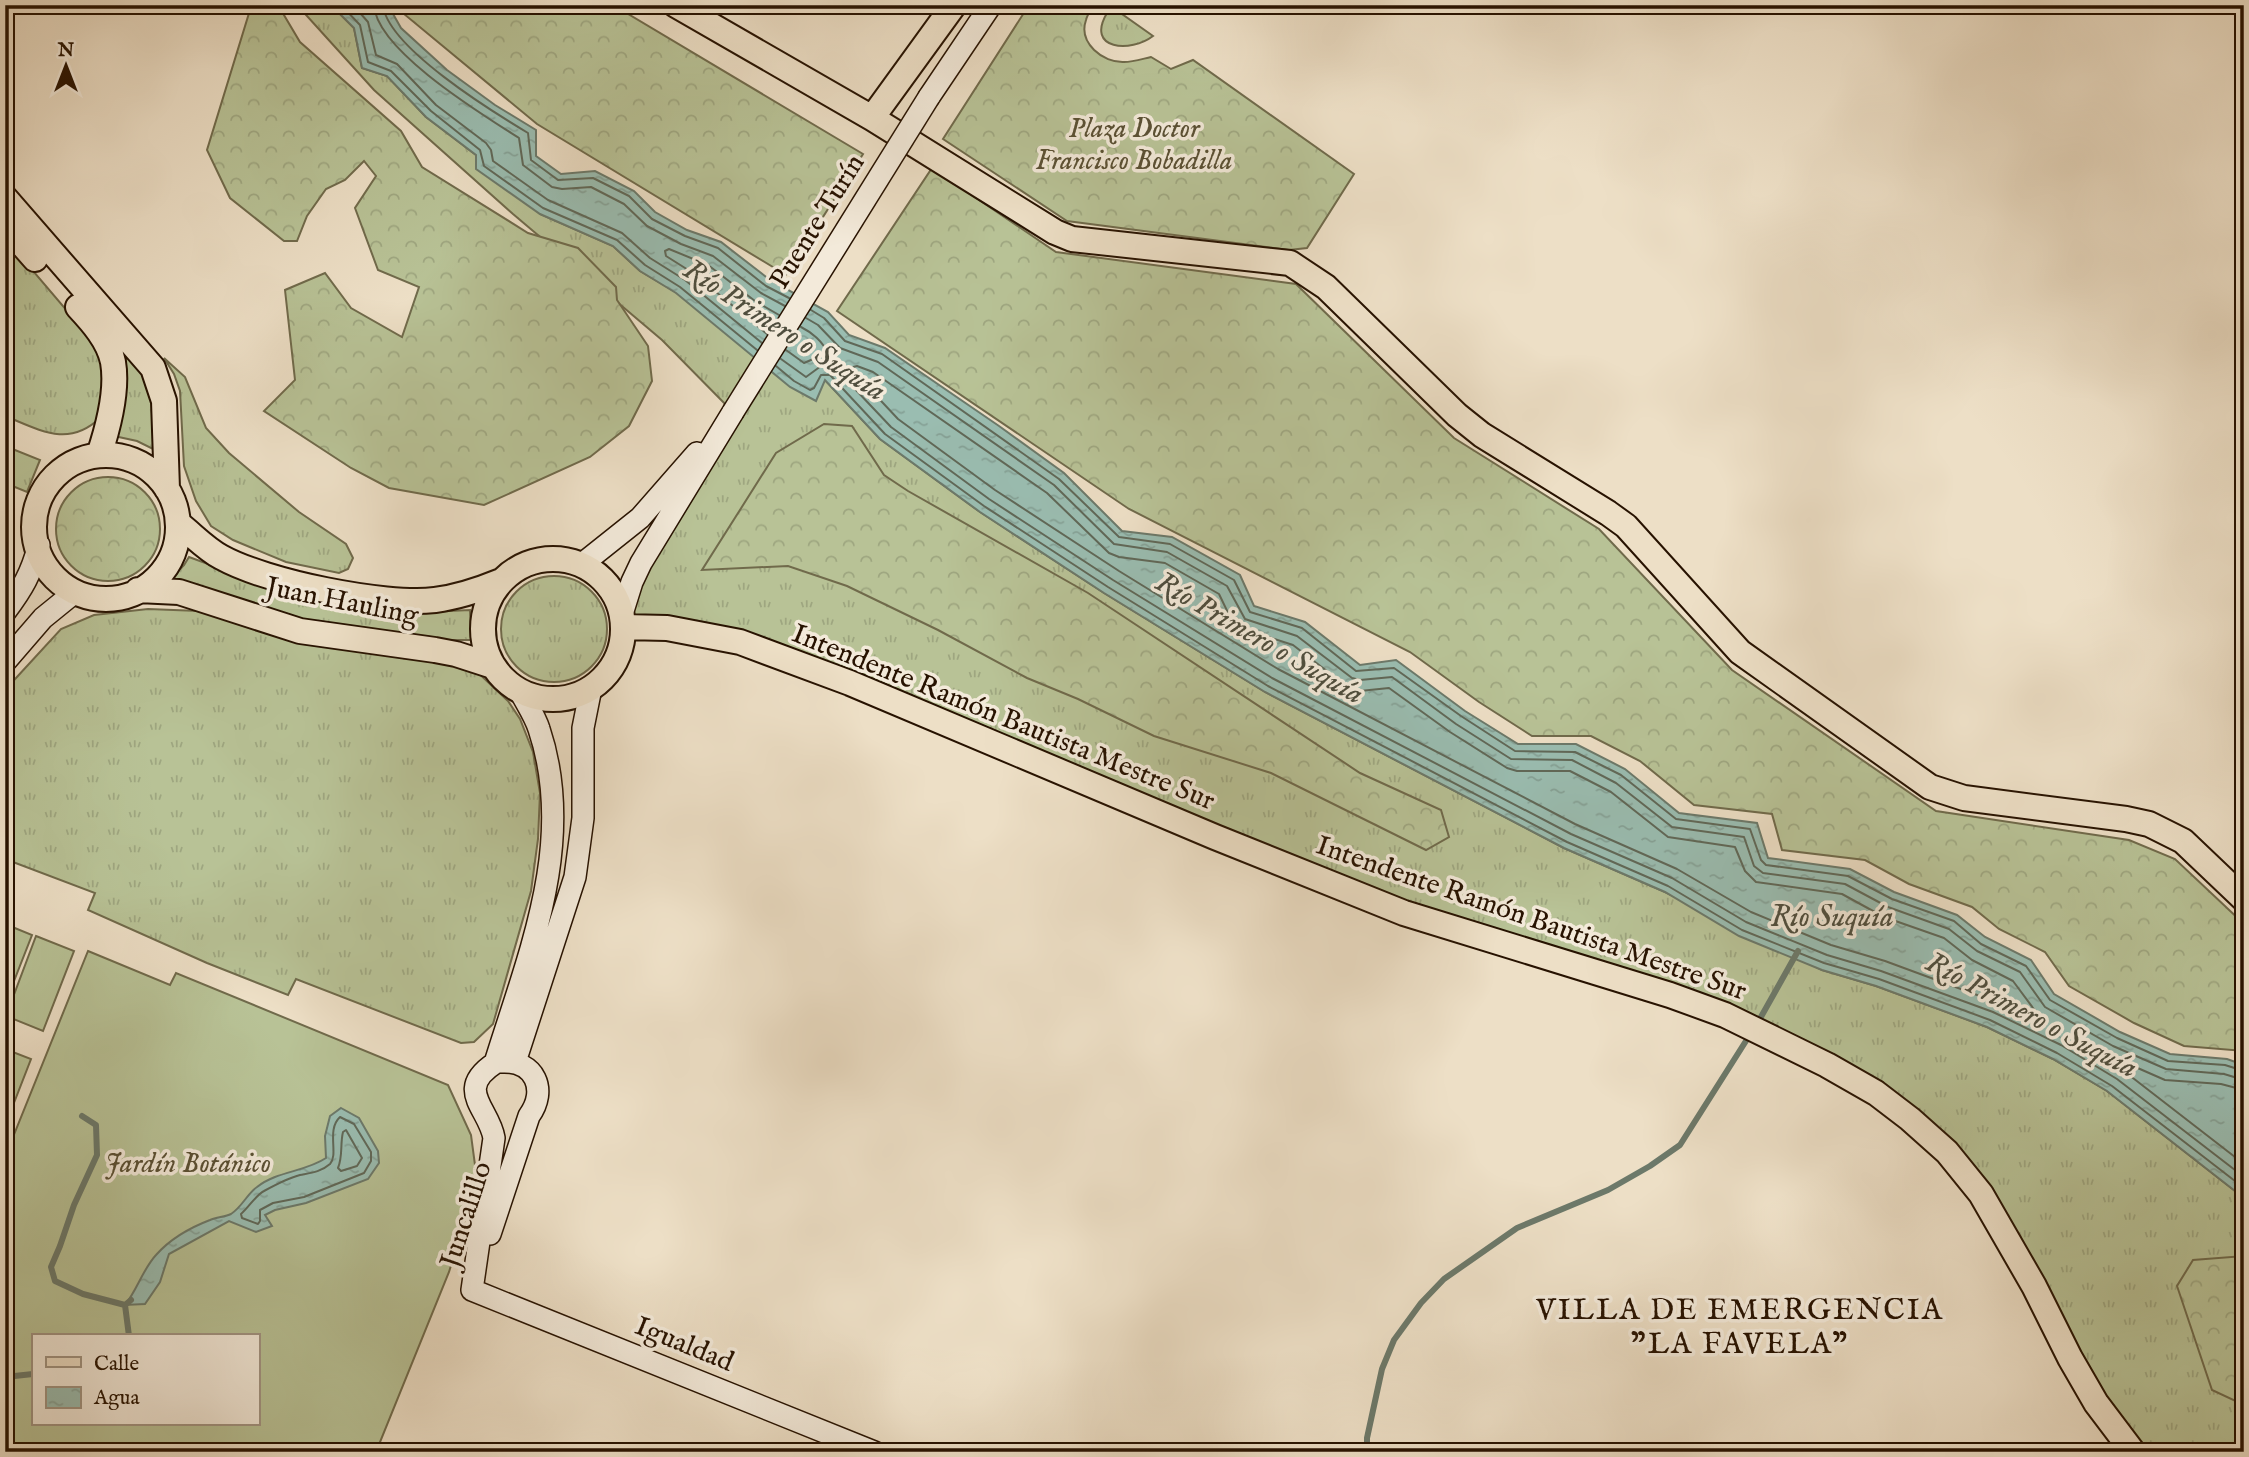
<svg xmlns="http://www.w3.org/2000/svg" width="2249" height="1457" font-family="'IM FELL English',serif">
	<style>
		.grass { fill: url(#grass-tufts); stroke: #706a4b; stroke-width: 2 }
		.forest { fill: url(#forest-crowns); stroke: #706a4b; stroke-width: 2 }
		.garden { fill: #b8c296; stroke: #706a4b; stroke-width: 2; fill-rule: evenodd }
		.water { fill: url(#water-ripples); stroke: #6c796a; stroke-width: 2 }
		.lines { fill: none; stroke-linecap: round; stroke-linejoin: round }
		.shore { stroke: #606858; stroke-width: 2 }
		.stream { stroke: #6c796a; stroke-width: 6 }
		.secondary-casing { stroke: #271200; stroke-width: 24 }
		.primary-casing { stroke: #271200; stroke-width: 28 }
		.secondary { stroke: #f3eada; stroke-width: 21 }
		.primary { stroke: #eddfc6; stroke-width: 24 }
		.secondary-bridge-casing { stroke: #271200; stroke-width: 24; stroke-linecap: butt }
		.secondary-bridge { stroke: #f3eada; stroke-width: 21 }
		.labels { text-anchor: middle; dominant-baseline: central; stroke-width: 7; stroke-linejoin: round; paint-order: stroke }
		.park-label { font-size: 28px; font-style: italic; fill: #5a5034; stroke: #f3eada }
		.street-label { font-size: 28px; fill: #271200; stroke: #f3eada }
		.water-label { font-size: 30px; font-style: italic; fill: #4f4e3e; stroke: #f3eada }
		.neighbourhood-label { font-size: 30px; letter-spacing: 2px; fill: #271200; stroke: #f3eada }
	</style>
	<defs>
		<pattern id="grass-tufts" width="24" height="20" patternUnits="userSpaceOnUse" patternTransform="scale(1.75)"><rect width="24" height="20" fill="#b8c296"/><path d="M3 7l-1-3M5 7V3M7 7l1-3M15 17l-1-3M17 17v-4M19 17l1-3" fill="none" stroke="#9ea680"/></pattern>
		<pattern id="forest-crowns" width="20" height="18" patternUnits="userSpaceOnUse" patternTransform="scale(1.75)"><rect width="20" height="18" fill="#b8c296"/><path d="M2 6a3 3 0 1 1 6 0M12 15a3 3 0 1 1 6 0" fill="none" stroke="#9ea680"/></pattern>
		<pattern id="water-ripples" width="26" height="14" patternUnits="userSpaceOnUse" patternTransform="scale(1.75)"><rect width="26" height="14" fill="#9abdb1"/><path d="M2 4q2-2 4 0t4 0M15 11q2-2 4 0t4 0" fill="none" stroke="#85a196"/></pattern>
	</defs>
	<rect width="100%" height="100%" fill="#eddfc6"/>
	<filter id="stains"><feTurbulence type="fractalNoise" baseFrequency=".00286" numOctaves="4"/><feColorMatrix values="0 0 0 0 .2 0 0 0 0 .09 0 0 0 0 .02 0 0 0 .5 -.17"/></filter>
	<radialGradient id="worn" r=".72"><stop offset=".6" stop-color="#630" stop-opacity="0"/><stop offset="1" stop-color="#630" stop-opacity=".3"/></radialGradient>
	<path class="grass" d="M297,5h34l23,23 8,40 25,8 39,41 50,38 64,59 73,32 27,25 185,109 55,59 100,73 124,81 161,99 299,156 101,44 157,78 54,16 111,41 66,32 54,32 137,107v254h-111l-186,-300 -177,-116 -366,-123 -554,-230 -228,-69 111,-202 -71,-72 -149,-126 -139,-124z
		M1112,11l7,1 34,24c-22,17 -68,14 -46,-23z
		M5,238l92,108 7,25 -4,47c-32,30 -60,12 -95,-2z
		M119,343l25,22 12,51 -3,33 -16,-8 -23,-5c15,-38 12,-53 5,-93z
		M164,358l21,19 21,51 23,25 70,59 47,32 7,14 -5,11 -9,4 -53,-11 -53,-22 -22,-14 -15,-25 -12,-35 -4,-75 -6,-17z
		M5,446l35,14 -13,32 -22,-9z
		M189,557l73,27 94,20 51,9 63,-3 1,30h-63l-54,-10 -96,-20 -89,-30 15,-15z
		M501 629a53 53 0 1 1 106 0a53 53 0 1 1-106 0Z
		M148,609l51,2 273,56 36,34 12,18 13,33 7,41 -2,46 -7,52 -38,133 -19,18 -13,1 -165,-64 -8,16 -81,-32 -119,-53 7,-17 -90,-34v-169l56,-61 33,-14z"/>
	<path class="forest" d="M258,5h20l22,37 101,89 21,36 106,66 50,15 38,39 1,13 31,46 4,35 -23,45 -39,31 -106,48 -95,-17 -38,-20 -87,-57 31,-31 -10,-90 40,-17 26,35 51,29 17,-50 -41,-17 -23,-62 21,-32 -12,-15 -19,19 -19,9 -19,27 -10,25h-13l-54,-43 -23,-48 43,-140z
		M400,5h213l250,149 -77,121 -249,-151 -133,-110z
		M1029,5h65c-3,5 -7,10 -8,15 -8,23 17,43 38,42 9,0 18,-3 27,-5l20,12 22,-9 161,114 -47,74 -18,2 -222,-29 -124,-82z
		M932,168l124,84 240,32 158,154 145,91 133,141 204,141 193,29 46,19 69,65v127l-60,-5 -50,-23 -65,-37 -24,-34 -46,-23 -27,-22 -63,-23 -44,-24 -83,-10 -10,-36 -78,-9 -54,-44 -49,-25h-59l-53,-34 -69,-50 -281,-143 -292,-198z
		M824,424l28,2 32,49 24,16 180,102 272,180 81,37 8,27 -23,13 -155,-77 -117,-37 -76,-37 -51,-21 -89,-48 -91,-44 -59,-20 -86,4 74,-117z
		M56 529a52 52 0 1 1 104 0a52 52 0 1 1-104 0Z
		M2244,1256v149l-32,-15 -35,-104 16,-26z"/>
	<path class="garden" d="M5,924l27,11 -27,69z
		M36,936l38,15 -31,80 -37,-15z
		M88,951l82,34 6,-12 272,112 23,50 6,45 -28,92 -73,180h-371v-295zM33,1336h224v88h-224z
		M5,1049l26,10 -26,67z"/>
	<path class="water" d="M331,5h57l13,23 46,42 48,35 41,25v26l25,18 34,-3 39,20 21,21 32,18 34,12 49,38 58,32 21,23 36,13 114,78 65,47 58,58 50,6 68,38 14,31 51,16 55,43 36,-5 69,51 53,33h58l49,25 54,44 78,10 11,35 82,11 44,23 63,23 28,22 46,23 23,34 66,38 50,22 57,5 17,6v133l-137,-107 -54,-32 -66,-32 -111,-41 -54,-16 -83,-34 -74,-44 -101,-44 -299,-156 -161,-99 -124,-81 -100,-73 -55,-59 -9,21 -26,-14 -114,-94 -36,-22 -27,-25 -73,-32 -64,-45v-14l-50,-38 -39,-41 -25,-8 -8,-40z
		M341,1108l18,10 19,33 1,12 -11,16 -62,24 -31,7 -10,5 7,11 -16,6 -27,-11 -60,33 -9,28 -15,22 -20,1c12,-15 18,-36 31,-50 15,-17 33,-27 54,-35 7,-3 15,-3 21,-6 11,-7 16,-20 26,-27 20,-16 48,-15 69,-29l-1,-22 5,-20z"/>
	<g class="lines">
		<path class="shore" d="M341,5l19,20 8,37 23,9 40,40 49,39 4,16 59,42 74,32 28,25 35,22 77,63
			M353,5l15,17 8,33 21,9 39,41 50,38 5,7 2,11 55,39 74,33 28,25 35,22 77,63
			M374,5c2,45 109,110 145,133l4,27 29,22 10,2 29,-2 33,17 23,22 34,18 32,12 48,37 24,13
			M383,5c4,42 110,107 145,128l3,27 27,20 35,-2 36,18 23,23 33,17 33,12 48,38 23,12
			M811,310l13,8 21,23 37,13 177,125 60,58 51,7 64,36 16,32 52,16 54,43 38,-3 67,48 54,35 60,1 46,23 55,44 74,10 11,31 5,5 82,11 44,23 62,22 27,23 45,22 24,34 67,38 51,23 57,4 19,6
			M806,318l12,7 22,23 38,14 176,123 60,59 53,8 60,34 18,33 52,17 55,42 8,2 32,-3 64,47 55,35 61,1 44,23 56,44 72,10 10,29 9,7 82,11 43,23 61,22 28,22 43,21 25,35 68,39 53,23 58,5 20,6
			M767,334l-74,-61 -27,-17 -1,-5 4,-2 39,16 47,36 24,14
			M786,350l18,13 23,-10c-3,-11 -16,-21 -26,-26
			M781,359l25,18 15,-11h8l7,3 55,58 98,72 124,81 159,98 299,156 101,44 74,44 81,33 54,16 112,41 68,33 56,34 127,98
			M776,366l18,15 16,9 4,-2 7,-13h9l55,59 99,72 124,81 160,99 299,156 101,44 74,44 82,33 55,16 111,41 67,33 55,33 132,102
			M857,366l16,6 174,121 62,60 10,4 46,6 54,31 12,25 7,8 55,18 56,43 11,3 29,-3 61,44 57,36 10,3h53l41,21 57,45 67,10 10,24 11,11 86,12 42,23 60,21 28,22 41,21 26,35v4l-4,1 -39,-19 -111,-41 -54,-16 -80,-33 -74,-43 -102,-45 -297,-155 -159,-98 -124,-81 -97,-71 -45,-48v-4z
			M2244,1090l-23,-6 -56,-4 -41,-18 -5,3 1,3 124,96
			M340,1117l14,7 17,28v9l-7,12 -60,24 -31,6 -13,7v11l-2,3 -16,-6 -1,-4c8,-7 15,-19 23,-23 11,-6 24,-13 36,-16 10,-2 21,-3 30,-11 9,-10 -4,-34 10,-47z
			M346,1130l16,28 -5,8 -16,5 -3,-3c5,-12 2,-24 5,-36z"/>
		<path class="stream" d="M1757,1024l41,-73
			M82,1116l14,9 1,30 -23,50 -14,41 -9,21 4,14 28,13 42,11 6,-5
			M125,1305l4,31
			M5,1377l28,-3
			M1367,1452v-14l15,-69 12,-29 27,-37 23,-24 73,-51 91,-38 42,-24 30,-21 71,-112"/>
		<g class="secondary-casing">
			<path id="secondary" d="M929,97l62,-92
				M581,565l59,-47 57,-65
				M5,612c18,-24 26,-38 34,-67
				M622,614l10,-32 9,-19 92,-151
				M5,662l38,-44 32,-26
				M515,1062l60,-185 8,-59v-90l8,-40
				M490,1234l39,-118c19,-26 6,-56 -28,-54
				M472,1290l22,-152c-5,-30 -40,-48 1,-75 33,-107 82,-221 44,-334 -4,-13 -13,-26 -19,-38
				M472,1290l402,162"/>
		</g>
		<g class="primary-casing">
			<path id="primary" d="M676,5l196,113 183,114 17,7 218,24 36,24 131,128 25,20 126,78 18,13 114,126 190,135 34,11 162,21 23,5 34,17 61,58
				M872,118l82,-113
				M5,198l148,170 11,33 3,88
				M5,225l30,34
				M78,307c14,15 31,34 35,55 5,29 -5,66 -14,93
				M34 527a72 72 0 1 1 144 0a72 72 0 1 1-144 0Z
				M179,524c14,11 27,25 42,33 45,25 163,49 214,43 23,-3 44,-10 66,-19
				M483 629a70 70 0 1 1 140 0a70 70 0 1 1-140 0Z
				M138,590l41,2 121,39 135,19 21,4 37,12
				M623,627l44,1 73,14 110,41 365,154 189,76 266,82 55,20 102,50 49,28 34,26 37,33 34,42 53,92 36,72 26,45 37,49"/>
		</g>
		<use href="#secondary" class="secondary"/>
		<use href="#primary" class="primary"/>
		<g class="secondary-bridge-casing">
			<path id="secondary-bridge" d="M733,412l196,-315"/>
		</g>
		<use href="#secondary-bridge" class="secondary-bridge"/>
	</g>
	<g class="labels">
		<g class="park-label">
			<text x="1134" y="129">Plaza Doctor<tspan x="1134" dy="32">Francisco Bobadilla</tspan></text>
			<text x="188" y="1164">Jardín Botánico</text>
		</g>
		<g class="street-label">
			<text transform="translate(818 222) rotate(-58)">Puente Turín</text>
			<text transform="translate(342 602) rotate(11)">Juan Hauling</text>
			<text transform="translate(1003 718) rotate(22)">Intendente Ramón Bautista Mestre Sur</text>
			<text transform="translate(1531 919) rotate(19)">Intendente Ramón Bautista Mestre Sur</text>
			<text transform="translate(467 1215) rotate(-72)">Juncalillo</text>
			<text transform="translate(684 1345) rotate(22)">Igualdad</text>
		</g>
		<g class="water-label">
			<text transform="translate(784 331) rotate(33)">Río Primero o Suquía</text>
			<text transform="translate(1259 639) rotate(30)">Río Primero o Suquía</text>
			<text x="1832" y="918">Río Suquía</text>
			<text transform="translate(2031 1016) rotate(28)">Río Primero o Suquía</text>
		</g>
		<g class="neighbourhood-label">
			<text x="1740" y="1311">VILLA DE EMERGENCIA<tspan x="1740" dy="34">"LA FAVELA"</tspan></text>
		</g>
	</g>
	<rect width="2249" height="1457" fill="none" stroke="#eddfc6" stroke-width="28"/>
	<rect x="7" y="7" width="2235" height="1443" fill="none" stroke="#271200" stroke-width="3.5"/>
	<rect x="14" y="14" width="2221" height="1429" fill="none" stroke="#271200" stroke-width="2"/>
	<rect x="32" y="1334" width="228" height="91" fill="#f3eada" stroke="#a19483" stroke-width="2"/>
	<rect x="46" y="1357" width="35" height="10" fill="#eddfc6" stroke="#a19483" stroke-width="2"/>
	<text x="94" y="1370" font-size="21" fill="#271200">Calle</text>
	<rect x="46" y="1387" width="35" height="21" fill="url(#water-ripples)" stroke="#a19483" stroke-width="2"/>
	<text x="94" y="1404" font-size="21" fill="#271200">Agua</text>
	<g transform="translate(66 66)" stroke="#f3eada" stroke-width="5" paint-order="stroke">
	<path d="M0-5L12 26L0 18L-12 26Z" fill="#271200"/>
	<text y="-10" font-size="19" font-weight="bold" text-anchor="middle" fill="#271200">N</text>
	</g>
	<rect width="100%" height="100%" filter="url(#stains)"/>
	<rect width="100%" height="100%" fill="url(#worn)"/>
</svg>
